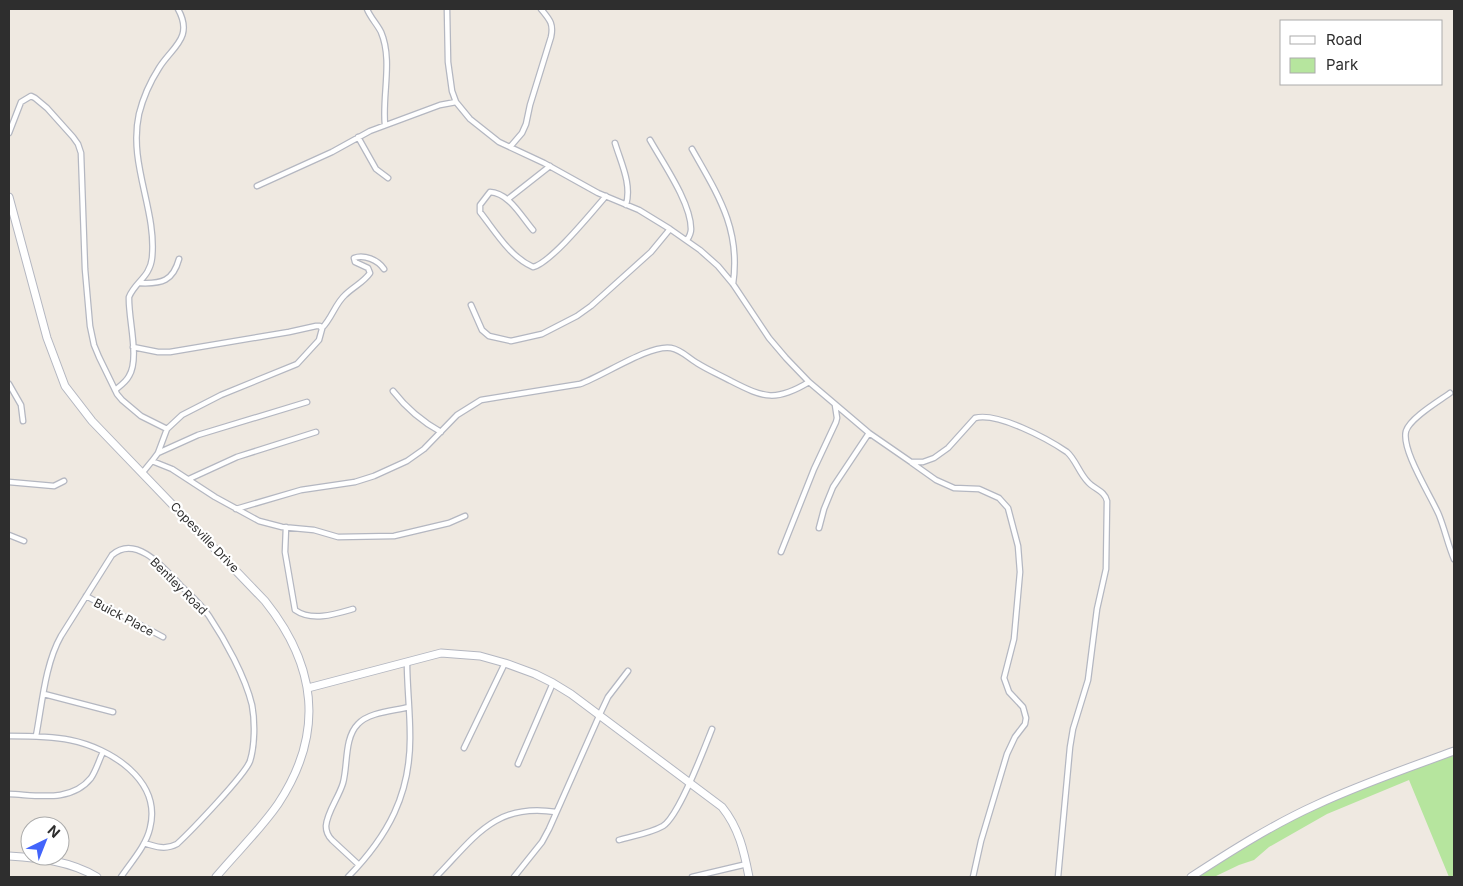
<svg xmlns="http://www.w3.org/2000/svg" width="1463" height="886" font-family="Inter,sans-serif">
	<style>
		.green { fill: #b6e59e }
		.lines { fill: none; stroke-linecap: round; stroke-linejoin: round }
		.street-casing { stroke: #b4b7c1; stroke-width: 7 }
		.secondary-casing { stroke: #b4b7c1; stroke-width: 9 }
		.street { stroke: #fff; stroke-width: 4.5 }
		.secondary { stroke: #fff; stroke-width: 7 }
		.labels { text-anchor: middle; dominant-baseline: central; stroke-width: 4.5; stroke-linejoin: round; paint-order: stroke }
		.street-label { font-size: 12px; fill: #2e2e2e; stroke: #fff }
	</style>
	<rect width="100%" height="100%" fill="#efe9e1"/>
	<path class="green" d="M1454,751v126h-5l-40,-97 -82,34 -58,33 -15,13 -15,5 -25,12h-23l96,-58z"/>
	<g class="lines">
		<g class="street-casing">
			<path id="street" d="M367,9c3,8 10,15 14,23 12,28 1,63 4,93
				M447,9l1,53 4,29 4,11 14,17 29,23 45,21 54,30 41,17 31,19 30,21 18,16 15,18 36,54 17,20 23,24 60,51 42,29h12l11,-4 14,-10 27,-30c23,-6 73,21 92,34 9,8 12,21 21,30 6,7 17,9 19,19l-1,68 -9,40 -9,71 -15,49 -3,18 -12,130
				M9,133l12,-31 10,-6 4,2 12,10 26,29 5,7 3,9 4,116 5,57 4,19 5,12 18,37 5,6 19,16 26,13 -9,24 -6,8
				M358,137l18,32 12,9
				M650,140c13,23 41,63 41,89 0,4 -2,8 -4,11
				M615,143c6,20 17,41 11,62
				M510,147l12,-14 4,-9 4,-19 21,-68c3,-14 -2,-18 -10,-28
				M692,149c26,46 49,80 41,135
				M257,186l75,-34 38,-21 70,-26 16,-3
				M508,199l42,-33
				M533,230c-12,-14 -24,-37 -43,-38l-10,13v7c15,19 30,45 53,55 18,-4 59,-55 73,-71
				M140,283c22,1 33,-2 39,-24
				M471,305l11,25 7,6 22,5 31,-7 35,-18 14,-10 60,-54 19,-23
				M322,328c10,-10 13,-24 23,-33 8,-8 19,-13 25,-22l-2,-5 -13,-6 -1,-4c10,-4 24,2 30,11
				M133,347l25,5h12l119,-20 27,-6h4l2,3 -3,11 -22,24 -76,31 -39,20 -15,14
				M9,384l12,21 2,16
				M115,390c5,-4 11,-8 14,-14 11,-17 -1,-58 0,-79 6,-15 21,-20 23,-39 5,-48 -24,-94 -13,-144 4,-16 11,-32 20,-46 13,-21 35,-30 19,-59
				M393,391c14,18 28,30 48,41
				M1450,393c-11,8 -40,25 -44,38 -5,19 25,65 33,84 6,15 9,30 15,44
				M158,453l40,-18 109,-33
				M912,463l24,17 18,8 25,1 20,9 9,10 10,38 2,26 -6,67 -10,39 5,14 14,15 3,11 -1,6 -10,13 -8,17 -26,87 -8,36
				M143,472l9,-11 20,8 43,28 44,24 23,6 32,3 24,7 56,-1 55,-13 16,-7
				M189,479l48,-22 79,-25
				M9,482l45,4 10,-5
				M236,509l65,-19 54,-8 19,-6 33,-15 17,-12 33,-34 24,-15 99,-16c23,-8 70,-40 91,-36 11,2 17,10 26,15 11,7 23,12 34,18 33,17 45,21 78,1
				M286,527l-1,25 10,58c17,12 41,4 58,-1
				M819,528l5,-19 9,-22 36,-54
				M9,535l15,6
				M781,552l33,-83 22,-47 1,-4 -2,-13
				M86,596l77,41
				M44,694l69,18
				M9,736c20,0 41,0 61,4 40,8 92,40 80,88 -4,18 -19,34 -29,49
				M36,736c6,-31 9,-72 25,-100l51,-81c24,-21 52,13 68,30 10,10 21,19 29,31 16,24 36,60 43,89 3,16 3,40 -2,56 -5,14 -60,71 -73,83 -11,6 -21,3 -33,-1
				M464,748l41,-85
				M518,764l35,-81
				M9,794c28,1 62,9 82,-16 5,-7 8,-18 12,-26
				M619,840c14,-4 32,-7 44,-14 16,-10 41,-77 49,-97
				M359,865l-27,-25c-4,-4 -6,-8 -6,-14 1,-14 13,-29 17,-43 5,-18 1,-45 15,-59 11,-12 36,-13 51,-17
				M348,877c40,-41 63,-83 62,-142 0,-25 -3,-49 -3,-73
				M436,877c38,-39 59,-75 120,-65
				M514,877l28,-35 7,-13 51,-115 8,-17 20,-26
				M692,877l55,-13"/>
		</g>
		<g class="secondary-casing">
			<path id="secondary" d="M9,197l38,141 18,48 27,35 173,180c52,65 60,132 13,203 -18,26 -42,49 -62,73
				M308,688l133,-35 39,3 25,7 30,11 18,9 18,11 151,113c17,21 22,44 27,70
				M9,856c31,2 61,5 88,21
				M1191,877c40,-26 81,-52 125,-72 45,-21 92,-37 138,-54"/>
		</g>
		<use href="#street" class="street"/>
		<use href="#secondary" class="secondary"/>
	</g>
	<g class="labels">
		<g class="street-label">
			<text transform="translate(205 537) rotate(46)">Copesville Drive</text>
			<text transform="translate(179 586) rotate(45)">Bentley Road</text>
			<text transform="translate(124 617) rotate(28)">Buick Place</text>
		</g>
	</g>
	<rect width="1463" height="886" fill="none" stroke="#2e2e2e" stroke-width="20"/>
	<rect x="1280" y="20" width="162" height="65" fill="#ffffff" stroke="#ababab"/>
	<rect x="1290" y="36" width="25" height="8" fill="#ffffff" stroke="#ababab"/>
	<text x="1326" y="45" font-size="15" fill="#2e2e2e">Road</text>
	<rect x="1290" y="58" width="25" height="15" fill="#b6e59e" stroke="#ababab"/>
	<text x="1326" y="70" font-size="15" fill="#2e2e2e">Park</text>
	<g transform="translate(45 841) rotate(43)"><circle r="24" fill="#ffffff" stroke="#ababab"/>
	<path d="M0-4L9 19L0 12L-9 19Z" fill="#4264fb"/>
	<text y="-8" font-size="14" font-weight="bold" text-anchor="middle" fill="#2e2e2e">N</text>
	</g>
</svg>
